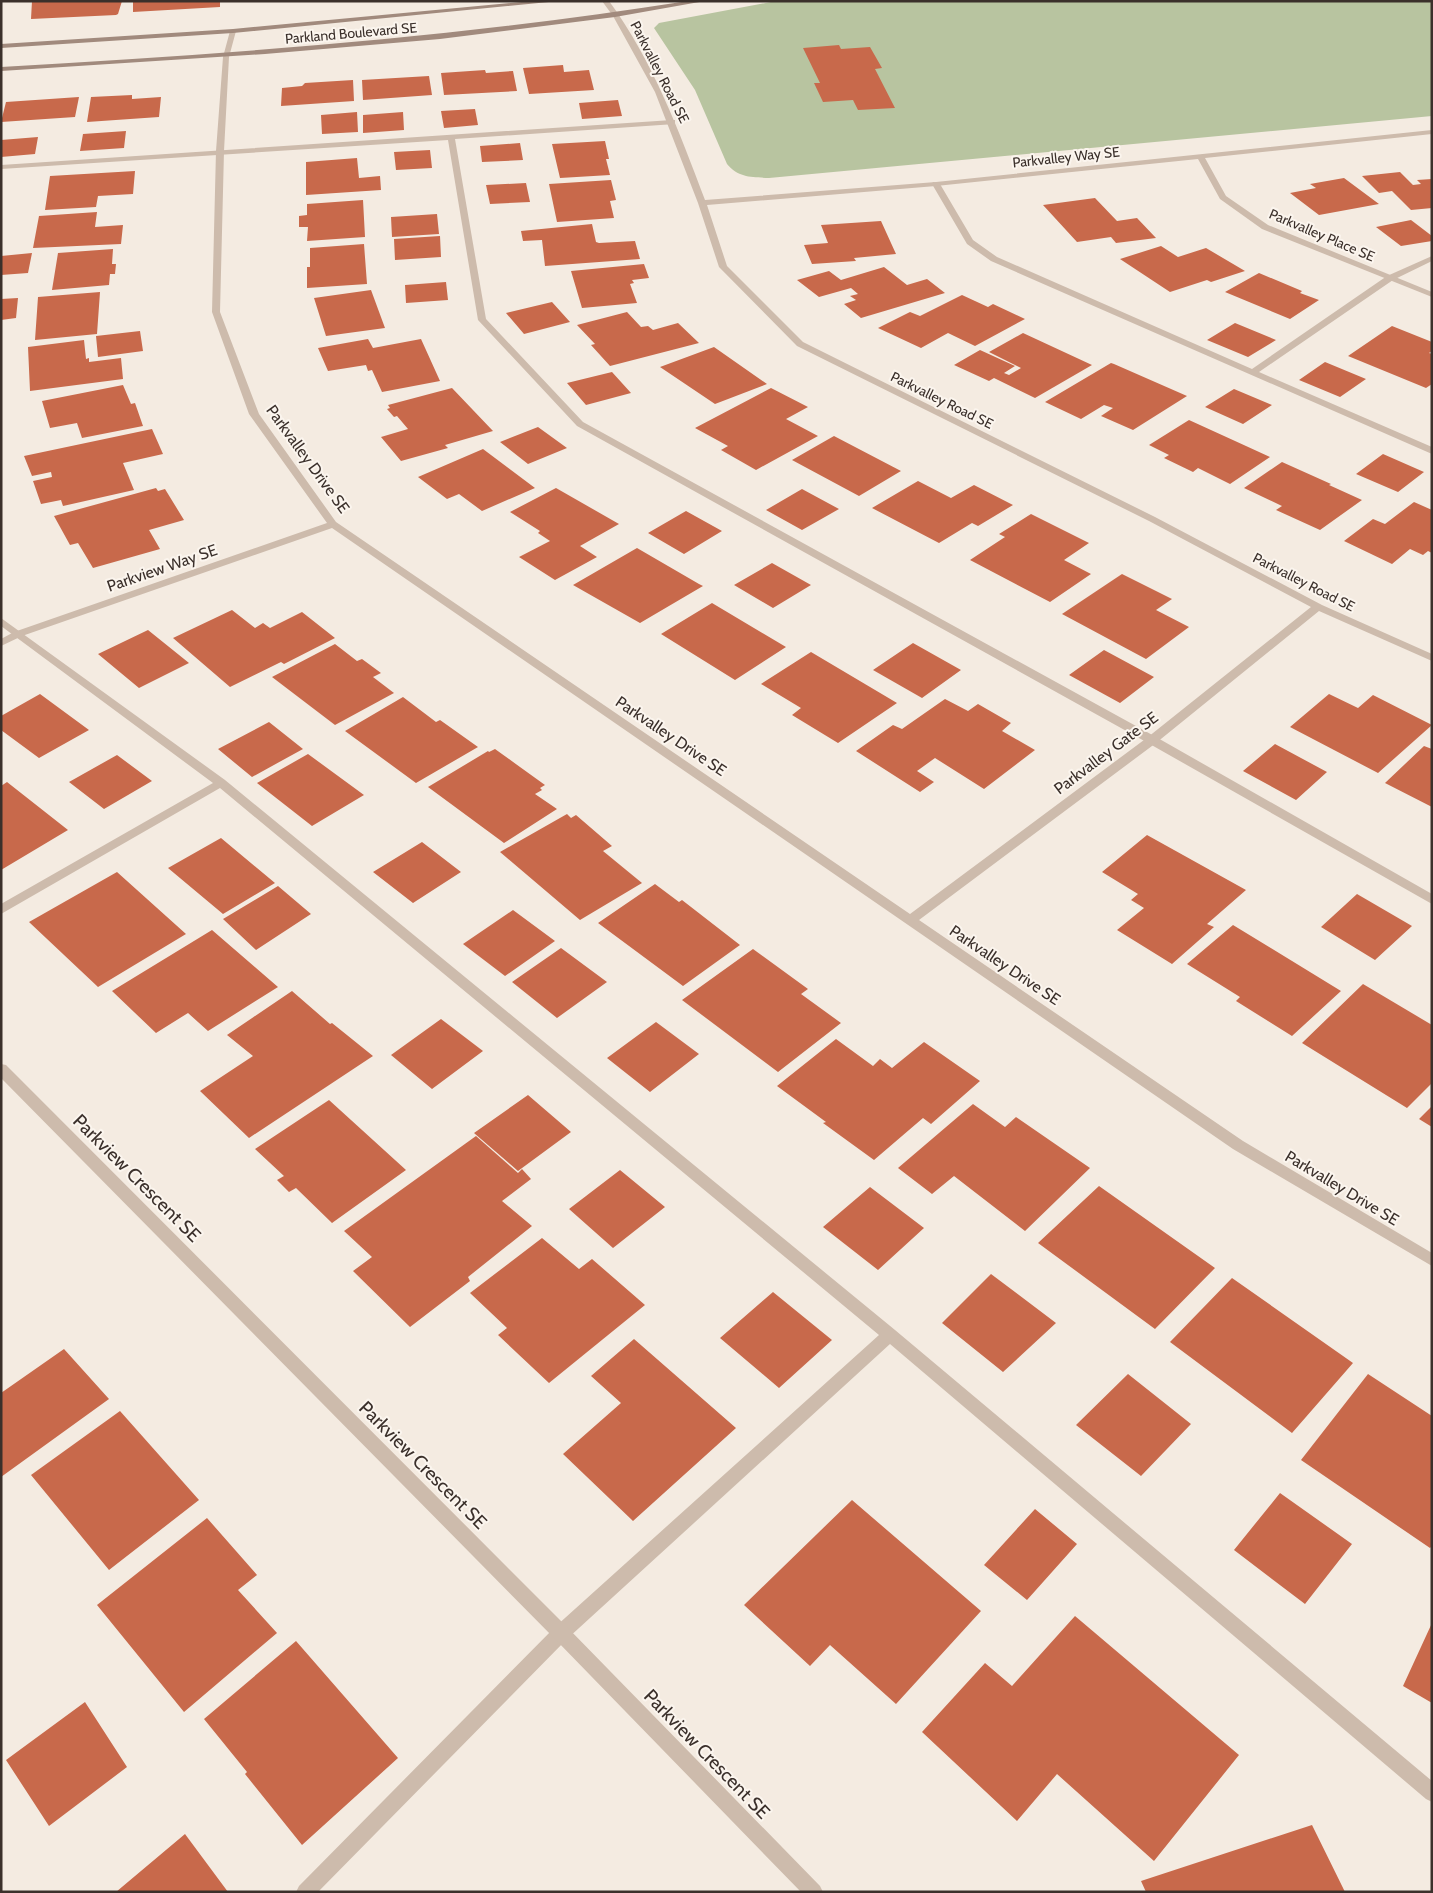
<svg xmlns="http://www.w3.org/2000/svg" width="1433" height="1893" font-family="Cabin,sans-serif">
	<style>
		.green { fill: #b8c4a0 }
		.building { fill: #c8694b }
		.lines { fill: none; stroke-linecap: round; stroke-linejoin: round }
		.lane { fill: #cdbbac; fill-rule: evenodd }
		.street { fill: #cdbbac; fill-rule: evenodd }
		.secondary { fill: #a18a7d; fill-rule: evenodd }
		.labels { text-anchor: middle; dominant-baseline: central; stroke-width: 4; stroke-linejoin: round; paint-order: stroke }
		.far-street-label { font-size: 14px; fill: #3b302b; stroke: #fbf5ee }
		.street-label { font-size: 16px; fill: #3b302b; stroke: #fbf5ee }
		.near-street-label { font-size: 19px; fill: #3b302b; stroke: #fbf5ee }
	</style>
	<rect width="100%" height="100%" fill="#f4ebe1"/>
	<path class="green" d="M776,1h656v115l-663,62c-18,-1 -30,0 -42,-14l-32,-74 -41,-62 5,-5z"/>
	<path class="building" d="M32,1h90l-4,13 -2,1 -85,4z
		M133,1h87v6l-87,5z
		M839,45l2,4 29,-2 12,21 -7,1 20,39 -37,2 -5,-10 -30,2 -9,-19h6l-17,-35z
		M563,65l1,7 25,-2 5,20 -65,4 -6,-26z
		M485,70l1,3 27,-2 4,20 -73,4 -3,-22z
		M429,76l3,19 -69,5 -1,-20z
		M353,80l1,21 -73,5 1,-18 20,-2 3,-3z
		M132,95v4l29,-2 -2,20 -72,5 4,-25z
		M79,97l-4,20 -74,5 5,-20z
		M618,100l4,16 -40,3 -3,-16z
		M475,109l3,16 -34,3 -3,-17z
		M357,112l1,20 -36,2 -1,-19z
		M403,112l1,18 -41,3v-18z
		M126,131l-2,17 -44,3 3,-17z
		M38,137l-3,17 -34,3v-17z
		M605,141l4,18h-3l4,16 -50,3 -8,-34z
		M520,143l3,17 -41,2 -2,-16z
		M430,150l2,18 -36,2 -2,-18z
		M357,158l2,20 21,-2 1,14 -75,5v-33z
		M135,171l-2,23 -35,2 -2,11 -51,3 5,-34z
		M1400,172l13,13 8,-1 -4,-4 15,-1v29l-21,2 -19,-19 -13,2 -17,-17z
		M1344,178l35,26 -60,11 -29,-22 26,-5 -6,-4z
		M611,180l5,20 -6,1 4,17 -57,4 -8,-38z
		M526,183l4,19 -40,2 -4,-19z
		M1095,198l22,23 20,-3 19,20 -40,5 -5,-6 -34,5 -34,-37z
		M363,200l2,37 -58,4 1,-14h-9v-11l8,-1v-11z
		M97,212l-2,15 28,-2 -2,19 -88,4 6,-32z
		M437,214l2,20 -47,3 -1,-20z
		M1411,220l21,16v5l-31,5 -25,-19z
		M881,221l15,33 -42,4 2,3 -44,3 -8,-19 24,-2 -7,-18z
		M592,224l4,18 3,1 36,-2 5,18 -95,7 -3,-26 -19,1 -2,-10z
		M440,236l1,21 -46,3 -1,-21z
		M364,244l3,40 -60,4v-21h3v-19z
		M1161,246l17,11 28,-9 39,23 -34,11 -4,-2 -37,12 -50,-33z
		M113,249l-1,15h4l-1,10h-5l-1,11 -57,5 6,-37z
		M32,253l-4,20 -27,2v-19z
		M644,264l5,14 -17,2 2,3 -4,1 7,19 -55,5 -11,-37z
		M884,267l23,18 20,-6 18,14 -84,25 -17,-14 12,-4 -6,-4 8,-2 -7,-6 -32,9 -22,-17 32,-9 12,9z
		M1259,273l43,18 -2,2 19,7 -29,19 -65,-27z
		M446,282l2,18 -42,3 -1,-18z
		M371,290l14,38 -59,8 -12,-38z
		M100,292l-3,42 -62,6 3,-43z
		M962,295l26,12 5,-3 32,15 -50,27 -27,-13 -27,15 -43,-20 32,-16 10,4z
		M18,298l-2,20 -15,2v-21z
		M552,302l18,20 -46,12 -18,-21z
		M627,312l14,15 7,-1 5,4 25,-7 21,20 -89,23 -19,-21 4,-1 -18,-19z
		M1235,323l41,17 -28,17 -41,-17z
		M1392,326l40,16v9l-3,2 3,1v30l-6,4 -78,-32z
		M140,331l3,20 -45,6 -2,-21z
		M1023,333l69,32 -57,33 -41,-20 -5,3 -35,-16 26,-15 35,16 -11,7 5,2 12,-7 -32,-16z
		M368,339l5,9 48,-9 19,42 -58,11 -10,-22 -4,1 -2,-6 -38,6 -10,-23z
		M84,340l2,19 3,-1v4l32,-4 2,21 -93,12 -2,-44z
		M714,347l53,37 -52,20 -55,-37z
		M1325,362l41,17 -26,18 -41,-17z
		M1111,363l3,1 73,32 -54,34 -32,-14 12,-8 -9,-3 -23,14 -36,-17z
		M612,372l19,21 -45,12 -19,-22z
		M123,385l8,19 4,-1 8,23 -61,12 -5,-15 -27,5 -8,-27z
		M452,388l41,43 -48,14 3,3 -47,13 -20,-24 27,-8 -11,-13 -3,1 -7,-8 3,-1 -2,-3z
		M771,388l37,19 -22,12 32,17 -62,34 -35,-20 7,-4 -33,-18z
		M1234,389l38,16 -29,19 -38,-17z
		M1189,420l57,26 24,11 -40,27 -32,-16 -5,4 -29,-14 5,-3 -20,-10z
		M538,427l29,21 -39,16 -28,-22z
		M152,429l11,25 -40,9 11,27 -71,16 -2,-6 -20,4 -8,-23 19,-4 -1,-5 -19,4 -8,-20z
		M834,436l67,35 -42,25 -67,-36z
		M483,449l52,39 -53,23 -23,-17 -12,5 -29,-22z
		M1383,454l41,18 -26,20 -42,-18z
		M1282,462l49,22 -2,1 33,15 -42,30 -44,-20 6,-4 -38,-18z
		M918,481l33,17 23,-13 39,20 -35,21 -6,-3 -33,20 -67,-35z
		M156,488l2,3 7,-2 19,31 -35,10 11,19 -67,19 -15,-25 -8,2 -16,-29z
		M556,488l63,36 -39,22 17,11 -42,23 -36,-23 31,-16 -12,-8 2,-2 -30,-19z
		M802,489l37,20 -37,21 -36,-20z
		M1414,502l18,8v43l-4,-2 -5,4 -13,-6 -18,15 -48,-23 29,-22 12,5z
		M686,511l36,20 -38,23 -36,-21z
		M1031,514l58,29 -25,17 27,14 -41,28 -80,-42 35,-23 -6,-3z
		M637,548l62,36 4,2 -63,37 -67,-38z
		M772,563l39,22 -38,23 -39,-23z
		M1122,574l50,25 -16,11 33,17 -43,32 -84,-45z
		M712,603l74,44 -51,33 -74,-46z
		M232,610l23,18 8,-5 7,5 32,-16 33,26 -51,26 -3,-2 -51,25 -57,-49z
		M148,630l41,33 -50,25 -41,-34z
		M913,643l48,27 -39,28 -49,-28z
		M335,644l22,17 5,-2 19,14 -8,4 21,16 -59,32 -63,-48z
		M1104,650l50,27 -34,26 -51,-28z
		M811,652l86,51 -59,40 -46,-28 9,-7 -40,-24z
		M40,694l49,36 -50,28 -38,-28v-14z
		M1329,694l29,14 15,-13 59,30 -54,48 -88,-46z
		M403,697l33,25 4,-2 38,27 -62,36 -71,-52z
		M945,699l23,12 10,-7 33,19 -9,8 33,19 -51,39 -49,-31 -18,13 17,11 -14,10 -64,-41 37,-26 9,4z
		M269,722l34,27 -51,28 -34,-28z
		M1275,744l52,28 -31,28 -53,-29z
		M1424,746l8,3v58l-47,-24z
		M495,749l50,36 -5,3 2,2 -7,4 22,15 -53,34 -76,-56 60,-36 1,1z
		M308,754l56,41 -52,31 -55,-43z
		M117,755l35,26 -48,28 -35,-27z
		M7,782l61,48 -67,40v-84z
		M567,814l4,4 5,-3 36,31 -9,5 39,32 -62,37 -80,-68z
		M1147,835l99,55 -39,34 7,3 -42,37 -55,-34 27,-22 -13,-8 7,-6 -36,-22z
		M221,838l54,45 -52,31 -55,-46z
		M422,842l39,30 -48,31 -40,-31z
		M117,872l69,62 -88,53 -69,-65z
		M655,884l24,18 3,-2 58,45 -57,41 -85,-63z
		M278,886l33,28 -55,36 -33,-31z
		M1357,894l55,32 -37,34 -54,-33z
		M513,910l42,31 -50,35 -42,-32z
		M1233,925l108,66 -49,45 -56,-35 4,-4 -53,-33z
		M212,930l66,57 -70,44 -20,-18 -32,20 -44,-42z
		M561,948l46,34 -50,36 -45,-36z
		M753,949l55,40 -7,5 40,29 -63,49 -96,-72z
		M1363,984l69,41v58l-25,25 -105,-65z
		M292,991l38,33 2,-1 41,33 -124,82 -49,-47 53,-35 -26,-21z
		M441,1019l42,32 -51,38 -41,-34z
		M656,1022l43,32 -49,38 -43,-34z
		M836,1039l37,27 7,-7 12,9 32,-26 56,39 -49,43 -8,-6 -49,42 -51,-37 3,-1 -49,-36z
		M528,1095l43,37 -53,39 -44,-38z
		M329,1100l77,70 -74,53 -36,-35 -7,4 -12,-12 7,-4 -29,-27z
		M973,1104l32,23 11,-10 74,51 -65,63 -71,-55 -22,18 -34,-26z
		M1432,1106v21l-13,-8z
		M476,1136l42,37 4,-4 9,10 -29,22 30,25 -64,51 2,4 -60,46 -57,-56 19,-14 -28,-26z
		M620,1170l45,37 -52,41 -44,-39z
		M1099,1186l116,82 -60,61 -117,-86z
		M870,1187l54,41 -46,42 -55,-43z
		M542,1238l37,31 13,-10 53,46 -96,78 -51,-48 9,-7 -37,-35z
		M991,1274l65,49 -53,49 -61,-49z
		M1232,1278l121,85 -61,70 -122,-91z
		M773,1292l59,48 -53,48 -59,-50z
		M634,1339l102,89 -103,93 -70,-67 58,-51 -30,-27z
		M64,1349l45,50 -108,78v-84z
		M1128,1374l63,50 -50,52 -65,-51z
		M1368,1374l64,42v130l-2,2 -129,-88z
		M120,1411l79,89 -90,70 -78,-95z
		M1280,1493l72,51 -47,60 -71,-54z
		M852,1500l129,111 -85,93 -66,-59 -20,21 -66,-61z
		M1035,1509l42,35 -50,56 -43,-35z
		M207,1518l50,57 -19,15 39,43 -93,79 -87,-107z
		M1075,1616l164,139 -85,106 -97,-87 -40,47 -95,-89 63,-69 27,23z
		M1432,1623v80l-29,-17z
		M296,1641l102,117 -96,87 -57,-71 2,-2 -43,-53z
		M85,1702l42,65 -78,59 -43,-66z
		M1312,1825l33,67h-199l-5,-11z
		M185,1834l43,58h-112z"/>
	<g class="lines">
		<path class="lane" d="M672,120h3v4l-220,15 31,180 97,103 573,315 276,157v10l-284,-161 -571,-317 -99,-106 -30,-180 -447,29v-4z
			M933,182l7,2 33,56 24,17 255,112 135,-93 45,-20v5l-39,19 -134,92 173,75v7l-441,-193 -24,-17 -35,-60z
			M1,618l224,162 670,550 537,451v21l-6,-3 -536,-455 -323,295 -249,253h-22l3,-6 256,-259 324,-292 -659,-547 -219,126v-10l212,-121 -212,-157z"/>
		<path class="street" d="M602,1h7c44,60 70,130 96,199l231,-18 496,-52v4l-227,24 21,38 42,29 164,67v5l-170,-68 -42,-30 -22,-40 -262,27 -229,19 20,61 76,76 352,175 167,88 110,49v7l-113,-50 -163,132 -237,177 324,221 189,112v13l-199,-117 -901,-621 -310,108 -21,10v-7l13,-7 313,-109 -78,-109 -37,-102 4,-161 7,-94 7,-26 3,-2 3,2 -7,26 -5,94 -4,161 39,102 77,108 574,392 238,-177 163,-130 -162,-86 -352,-175 -78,-79 -21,-64 -43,-111 -42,-76z
			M1,1064l5,1 561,562 253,259 3,6h-22l-246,-253 -554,-561z"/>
		<path class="secondary" d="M532,1h27l-326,32 -232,15v-4l232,-15z
			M688,1h17l-90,16 -175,22 -175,15 -264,17v-4c230,-13 459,-30 687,-66z"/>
	</g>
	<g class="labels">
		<g class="far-street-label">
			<text transform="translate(351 33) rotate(-5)">Parkland Boulevard SE</text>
			<text transform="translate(660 72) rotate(63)">Parkvalley Road SE</text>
			<text transform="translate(1066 157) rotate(-6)">Parkvalley Way SE</text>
			<text transform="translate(1322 235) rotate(23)">Parkvalley Place SE</text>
			<text transform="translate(942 400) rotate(26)">Parkvalley Road SE</text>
			<text transform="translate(1304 582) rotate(27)">Parkvalley Road SE</text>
		</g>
		<g class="street-label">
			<text transform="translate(308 459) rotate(54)">Parkvalley Drive SE</text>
			<text transform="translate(162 568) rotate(-19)">Parkview Way SE</text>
			<text transform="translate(671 736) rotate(34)">Parkvalley Drive SE</text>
			<text transform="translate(1106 753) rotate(-37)">Parkvalley Gate SE</text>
			<text transform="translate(1005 965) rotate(34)">Parkvalley Drive SE</text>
			<text transform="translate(1342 1188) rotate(31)">Parkvalley Drive SE</text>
		</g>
		<g class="near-street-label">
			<text transform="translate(137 1178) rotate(45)">Parkview Crescent SE</text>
			<text transform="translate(423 1465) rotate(45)">Parkview Crescent SE</text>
			<text transform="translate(707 1754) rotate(46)">Parkview Crescent SE</text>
		</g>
	</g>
	<rect width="1433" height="1893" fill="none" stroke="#3b302b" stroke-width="5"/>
</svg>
